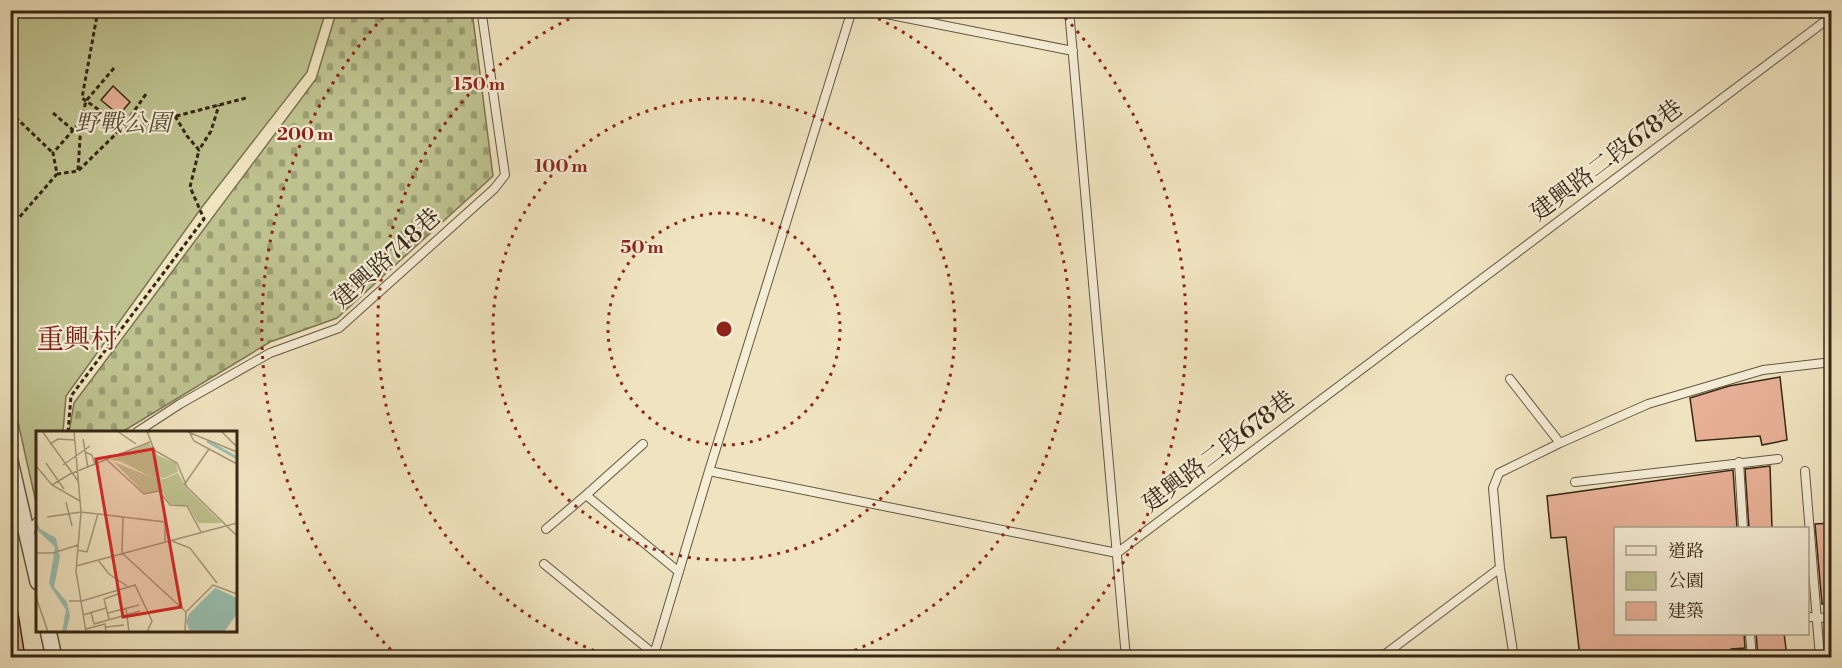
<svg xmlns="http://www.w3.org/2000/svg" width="1842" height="668" font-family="'Libre Bodoni','Noto Serif TC',serif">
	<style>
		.green { fill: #bec28f; stroke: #7a7452; stroke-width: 1.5 }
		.cemetery { fill: url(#cemetery-stones); stroke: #7a7452; stroke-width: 1.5 }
		.building { fill: #e8b197; stroke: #362715; stroke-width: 1.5 }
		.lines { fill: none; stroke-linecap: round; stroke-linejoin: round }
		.service-casing { stroke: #645640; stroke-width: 10 }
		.minor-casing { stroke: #645640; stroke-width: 18 }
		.path { stroke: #362715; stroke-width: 3; stroke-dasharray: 4.5 3; stroke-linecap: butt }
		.service { stroke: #f5edd6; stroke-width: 8 }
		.minor { stroke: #f5edd6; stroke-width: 15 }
		.ring { fill: none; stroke: #8f2418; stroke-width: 3; stroke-dasharray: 3 6 }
		.labels { text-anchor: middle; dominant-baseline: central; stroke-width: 4.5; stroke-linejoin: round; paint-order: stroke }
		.park-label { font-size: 24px; font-style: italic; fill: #584e34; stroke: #f5edd6 }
		.street-label { font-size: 24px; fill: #362715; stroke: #f5edd6 }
		.quarter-label { font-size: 27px; fill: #7a1f14; stroke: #f5edd6 }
		.inset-river { fill: none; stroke: #9abfb0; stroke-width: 3 }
		.inset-road { fill: none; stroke: #a6987c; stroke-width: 1.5 }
		.view { fill: #d62828; fill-opacity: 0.15; stroke: #d62828; stroke-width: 3 }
		.inset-edge { fill: none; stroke: #362715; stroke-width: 3 }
		.centre { fill: #8f2418; stroke: #f5edd6; stroke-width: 3 }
		.ring-label { font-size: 18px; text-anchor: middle; font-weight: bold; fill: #8f2418; stroke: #f5edd6; stroke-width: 4.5; stroke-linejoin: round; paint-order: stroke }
	</style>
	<defs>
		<pattern id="cemetery-stones" width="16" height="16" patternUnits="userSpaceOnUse" patternTransform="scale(1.5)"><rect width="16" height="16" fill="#bec28f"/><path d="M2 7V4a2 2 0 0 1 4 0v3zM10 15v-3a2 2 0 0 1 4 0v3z" fill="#9b9e74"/></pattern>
	</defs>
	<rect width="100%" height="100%" fill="#f0e4c0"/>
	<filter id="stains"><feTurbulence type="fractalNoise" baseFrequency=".00333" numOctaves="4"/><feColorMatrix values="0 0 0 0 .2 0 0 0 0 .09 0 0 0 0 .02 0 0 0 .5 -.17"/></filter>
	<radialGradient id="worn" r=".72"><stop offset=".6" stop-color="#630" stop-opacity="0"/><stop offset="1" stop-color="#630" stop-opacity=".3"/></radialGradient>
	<path class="green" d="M11,11h315l-19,61 -105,135 -136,189 -3,36h-25l-1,75 -26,-116z"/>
	<path class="cemetery" d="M337,10l135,1 21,165 -156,142 -67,24 -148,90h-53l5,-29 242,-324z"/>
	<path class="building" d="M113,86l17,16 -11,13 -18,-15z
		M1780,377l7,63 -25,5 -2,-9 -64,5 -6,-43 39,-12z
		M1770,466l2,62h-23l-4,-59z
		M1733,470l4,58h-121v105h128l1,15 -14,1 -3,3 -1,5h-147l-14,-120 -15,1 -4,-42z
		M1832,523v80l-10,1 -7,-80z
		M10,613h8l7,44h-15z
		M1756,633h28l3,24h-29z"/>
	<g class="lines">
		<g class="service-casing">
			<path id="service" d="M866,10l207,41
				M1069,10l57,648
				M1510,379l50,64
				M137,432l43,-28 90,-51 69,-25 155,-139 11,-14 -23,-160 2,-5
				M1739,462l4,66
				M709,471l143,-461
				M1805,471l15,187
				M1575,482l203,-23
				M586,495l93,77
				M546,529l40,-34 57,-51
				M27,533l11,-12
				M544,564l110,90
				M1808,617l24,1
				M1750,634l2,24
				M653,658l56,-187 408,82 715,-537
				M1380,658l120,-90
				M1514,658l-14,-90 -7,-80 6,-15 61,-30 88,-39 115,-34 69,-8
				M1733,658v-4h19"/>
		</g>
		<g class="minor-casing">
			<path id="minor" d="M10,461l28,121
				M48,630l6,28"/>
		</g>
		<path class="path" d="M98,10l-16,88 44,31 120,-31
			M114,68l-28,33 -5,20 -28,32 4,21 21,-3 45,-44 23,-33
			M10,112l43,41
			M53,113l20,17
			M175,116l12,20 12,14 12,-19 8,-26
			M78,170l3,-47
			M10,228l47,-54
			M68,432l3,-36 133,-177 -14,-32 9,-37"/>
		<use href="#service" class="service"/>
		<use href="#minor" class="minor"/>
	</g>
	<g class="ring">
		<circle cx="724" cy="329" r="116"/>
		<circle cx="724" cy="329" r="231"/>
		<path d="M611 657A347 347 0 0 1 586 11M862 11A347 347 0 0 1 837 657"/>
		<path d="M397 656A462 462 0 0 1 389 11M1059 11A462 462 0 0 1 1051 656"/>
	</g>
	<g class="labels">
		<g class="park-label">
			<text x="123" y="124">野戰公園</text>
		</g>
		<g class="street-label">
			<text transform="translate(1607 161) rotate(-37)">建興路二段678巷</text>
			<text transform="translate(387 259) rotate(-42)">建興路748巷</text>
			<text transform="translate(1219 452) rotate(-37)">建興路二段678巷</text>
		</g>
		<g class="quarter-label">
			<text x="77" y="340">重興村</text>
		</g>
	</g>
	<g transform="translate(36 431)">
		<rect width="201" height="201" fill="#f0e4c0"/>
		<path d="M113,12l8,12 19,8 2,9 -14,6 -13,-1 -31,-16 -10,-1z" fill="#bec28f"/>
		<path d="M78,31l37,15 13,2 14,-6 9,16 35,34h-24l-10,-17 -18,-2 -9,-14 -16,4z" fill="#bec28f"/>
		<path d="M0,89l4,9 16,9 4,19 -6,30 13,15 3,14 -4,16h-4l4,-22 -17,-26 6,-37 -19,-18zM179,157l22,10v16l-13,18h-34l-4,-11 3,-7z" fill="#9abfb0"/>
		<path class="inset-river" d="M171,10l30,17"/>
		<path class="inset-road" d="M6,0l36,50M38,0l7,81 -5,59 10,61M81,0l19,13M111,0l7,19 23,13 10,24 50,49M185,0l16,16M152,1l49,20M153,1l5,9 43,23M47,8l5,29M14,13l8,-5 16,1M49,21l7,3 3,10M71,29l37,34 15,-3 11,14 17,1 14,26M10,32l18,26M27,34l27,-19M0,35l16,19 28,16M16,54l18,-11 80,-32M148,54l25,-36M30,71l6,24M11,86l34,-5 42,5 -1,36 64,59 -1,20M87,86l42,5v20M136,110l18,7 27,35M41,119l10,2 11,-38M0,122h17l25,-8M62,129l11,14 18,12M40,135l161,-43M0,166l12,35M33,170h13l53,-16 17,36 -5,11M90,177l3,24M55,181l3,12 46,-13M150,181l27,-27 24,9M72,182l31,-8M47,184l23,-7M73,188l-5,-20 14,-5M70,196l18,-2M50,198l19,-5 1,8"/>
		<path class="view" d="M117,18l28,158 -58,10 -27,-158z"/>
		<rect width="201" height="201" class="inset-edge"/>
	</g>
	<circle cx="724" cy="329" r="9" class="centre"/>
	<g class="ring-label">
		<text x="479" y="90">150 m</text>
		<text x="305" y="140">200 m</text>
		<text x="561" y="172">100 m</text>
		<text x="642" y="253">50 m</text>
	</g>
	<rect width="1842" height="668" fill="none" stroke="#f0e4c0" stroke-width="36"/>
	<rect x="12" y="12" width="1818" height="644" fill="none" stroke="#362715" stroke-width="3"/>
	<rect x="18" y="18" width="1806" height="632" fill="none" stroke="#362715" stroke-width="1.5"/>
	<rect x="1614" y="527" width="195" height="108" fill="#f5edd6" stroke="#a99e89" stroke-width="1.5"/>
	<rect x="1626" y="546" width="30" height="9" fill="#f5edd6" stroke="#a99e89" stroke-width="1.5"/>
	<text x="1668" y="557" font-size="18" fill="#362715">道路</text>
	<rect x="1626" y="572" width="30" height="18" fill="#bec28f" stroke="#a99e89" stroke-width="1.5"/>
	<text x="1668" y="587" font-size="18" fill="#362715">公園</text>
	<rect x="1626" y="602" width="30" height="18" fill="#e8b197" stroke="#a99e89" stroke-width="1.5"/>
	<text x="1668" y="617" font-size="18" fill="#362715">建築</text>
	<rect width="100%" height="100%" filter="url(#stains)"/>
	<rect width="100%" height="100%" fill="url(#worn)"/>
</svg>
